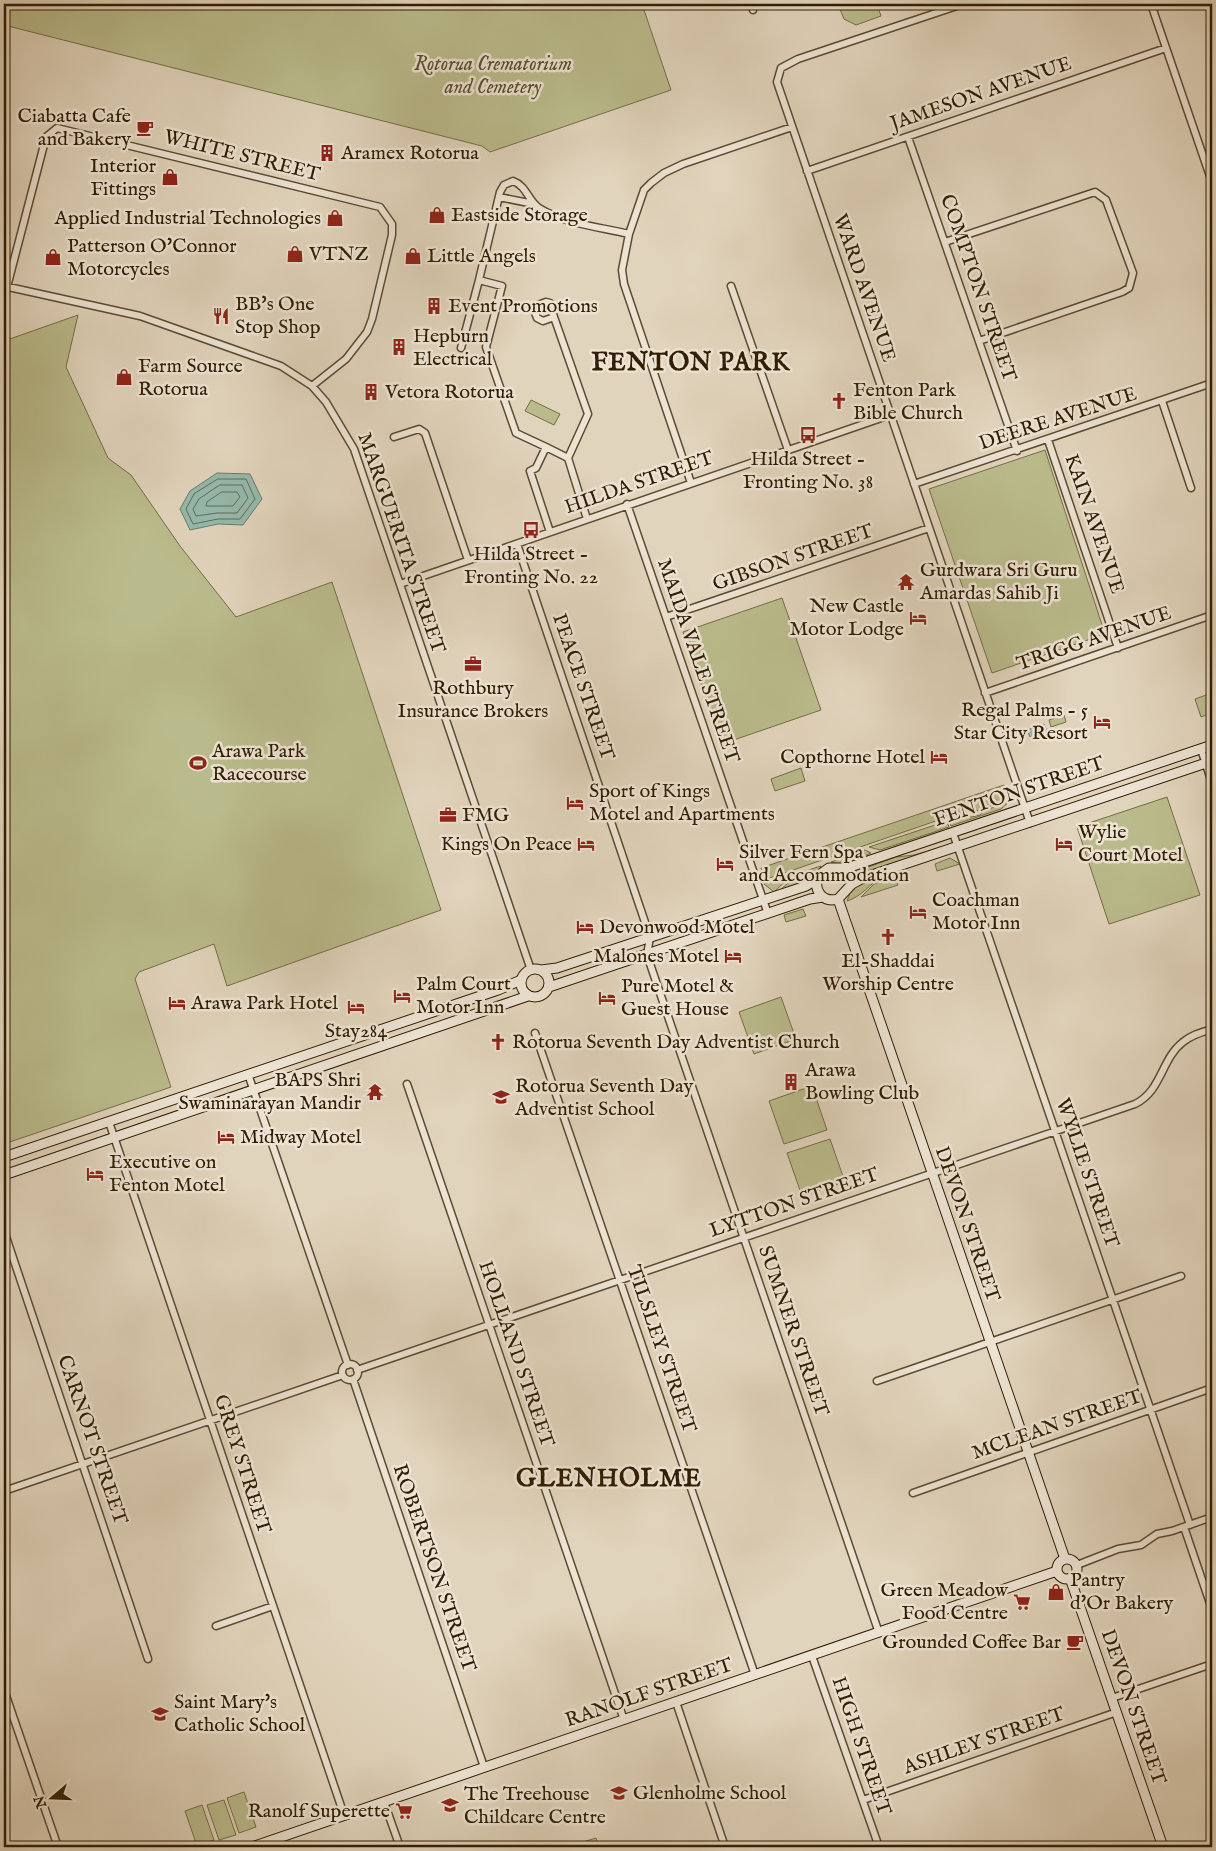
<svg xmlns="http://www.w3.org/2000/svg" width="1216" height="1851" font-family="'IM FELL English',serif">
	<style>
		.green { fill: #babb8c; stroke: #756c47 }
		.water { fill: #95b9ac; stroke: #6d7b68 }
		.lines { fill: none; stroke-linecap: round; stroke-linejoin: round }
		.shore { stroke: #626b57; stroke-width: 1 }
		.street-casing { stroke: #5c4b30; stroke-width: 9 }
		.secondary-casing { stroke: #301d02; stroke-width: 11 }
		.street { stroke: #ece3d3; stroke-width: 6 }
		.secondary { stroke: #ece3d3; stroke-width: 9 }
		.labels { text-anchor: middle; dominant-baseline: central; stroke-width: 5; stroke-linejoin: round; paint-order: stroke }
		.park-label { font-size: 20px; font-style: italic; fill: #594c2b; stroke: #ece3d3 }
		.street-label { font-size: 20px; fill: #301d02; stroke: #ece3d3 }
		.poi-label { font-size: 20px; fill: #301d02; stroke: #ece3d3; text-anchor: start }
		.district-label { font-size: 25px; font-weight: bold; letter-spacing: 1px; fill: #301d02; stroke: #ece3d3 }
	</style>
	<rect width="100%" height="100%" fill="#e1d4bc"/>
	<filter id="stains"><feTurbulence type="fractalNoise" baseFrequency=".004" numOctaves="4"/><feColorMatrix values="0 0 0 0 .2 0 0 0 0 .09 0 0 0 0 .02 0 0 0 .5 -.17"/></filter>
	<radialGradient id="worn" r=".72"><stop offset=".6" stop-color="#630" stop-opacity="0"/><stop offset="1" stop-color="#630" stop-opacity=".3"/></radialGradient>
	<path class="green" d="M4,4h638l29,86 -181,62 -8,-6 -478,-121z
		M838,4h39l4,12 -25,9 -12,-6z
		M78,315l-12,52 42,91 23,17 49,71 56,71 96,-35 109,328 -214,76 -13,-42 -75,28 -4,7 36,108 -167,57v-803z
		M531,400l29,14 -6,11 -29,-14z
		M1045,450l60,184 -113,39 -63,-184z
		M782,598l39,112 -99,34 -39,-112z
		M1212,693v20l-11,4 -6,-18z
		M1064,715l2,7 -15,5 -2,-7z
		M801,768l4,13 -30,10 -4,-12z
		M1004,785l2,14c-12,6 -31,15 -44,13l-198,68 -3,-12z
		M1167,797l33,98 -91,29 -32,-97z
		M1009,802l-8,7 -50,17 -2,-5 14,-5 9,1 8,-2 6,-5z
		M947,821l2,6 -69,23 -11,-3z
		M945,846l-94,33 -2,-5 47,-17 18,-2z
		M865,850l6,3c-15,6 -24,14 -40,9z
		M950,858l10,6 -23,7 -2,-7z
		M821,866v1l-15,16 -4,-11z
		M800,873l3,11 -24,7 19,-17z
		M793,874l-19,18 -10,-8z
		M882,876c-12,8 -21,21 -35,25l5,-13z
		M887,877l8,1 3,7 -37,12 12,-12z
		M803,909l3,7 -20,6 -2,-7z
		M781,997l15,42 -42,15 -15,-42z
		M812,1086l15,44 -43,14 -15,-43z
		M830,1139l15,43 -43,14 -15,-43z
		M244,1792l12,35 -17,6 -12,-35z
		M224,1800l12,35 -17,5 -12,-35z
		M202,1805l12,35 -17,6 -12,-35z
		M596,1838l3,9h-22l-1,-3z"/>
	<path class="water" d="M217,473l33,1 12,25 -19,26 -25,-1 -28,6 -10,-21 10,-18z
		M1044,724l3,7 -17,6 -3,-7z"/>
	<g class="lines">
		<path class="shore" d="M218,479h28l9,20 -15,20h-22l-25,5 -7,-15 8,-15z
			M220,485h22l6,13 -11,15h-20l-21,3 -3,-7 6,-10z
			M222,492h15l3,5 -7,9h-27l1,-4z"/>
		<g class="street-casing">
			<path id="street" d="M751,4l2,6
				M963,4l-165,55 -17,9 -4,14 253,741
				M1151,4l61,178
				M908,137l109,314
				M807,171l359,-123
				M499,197l35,7
				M945,242l150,-50 11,8 27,73 -4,15 -7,4 -143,49
				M4,286l136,30 141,50 31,20 14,16 28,47 177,521
				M731,286l57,164
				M7,287l39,-150 11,-9 323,79 12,17v11l-20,84 -5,13 -21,27 -34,27
				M554,317l-4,-14 -4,-1 -8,3 -4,5 3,8 6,3 11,-4 34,97 -20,44 19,61
				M461,348l18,-68
				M1162,401l29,87
				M394,437l25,-8 6,4 43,127
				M1048,440l70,208
				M546,447l22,11
				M691,483l-67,-199 -2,-14 7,-36 15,-44 7,-7 13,-10 19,-9 109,-37
				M914,484l298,-101
				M627,504l141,410
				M550,532l-20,-61 6,-3 10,-21 -30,-14 -30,-86 16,-61 -23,-6 21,-88 4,-7 9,-4c14,5 15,20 26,27 26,16 61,19 90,26
				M517,544l133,393 -3,18 232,678
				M400,584l490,-169
				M666,617l263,-89
				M985,693l227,-78
				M1201,749l11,34
				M953,833l237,692
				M535,1033l220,642
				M248,1074l100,291
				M407,1084l217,636
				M109,1122l235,693
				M4,1231l144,428
				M342 1372a8 8 0 1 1 16 0a8 8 0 1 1-16 0Z
				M357,1370l778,-266c27,-13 26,-45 48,-62 8,-7 19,-10 29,-13
				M353,1379l131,388
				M877,1381l304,-105
				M4,1491l339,-116
				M913,1493l299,-105
				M1184,1527l28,82
				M1077,1565l41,-16 23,-4 16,-11 15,-3 40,-14
				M216,1626l57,-20
				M812,1656l67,191
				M4,1690l54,157
				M1112,1698l100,-34
				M676,1702l49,145
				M863,1800l254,-88
				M384,1802l16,45"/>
		</g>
		<g class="secondary-casing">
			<path id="secondary" d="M1212,745l-365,123h-18l-11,8c-5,15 5,27 20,23l14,-15 11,-6 349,-117
				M838,899l227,660
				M521 983a14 14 0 1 1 28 0a14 14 0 1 1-28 0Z
				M541,970l16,-2 249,-82 11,-7
				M549,987l261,-88 13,-2
				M4,1157l494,-167 23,-10
				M4,1175l524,-179
				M1057 1569a10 10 0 1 1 20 0a10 10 0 1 1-20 0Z
				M1070,1578l93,269
				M252,1847l805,-276"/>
		</g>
		<use href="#street" class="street"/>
		<use href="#secondary" class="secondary"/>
	</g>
	<defs>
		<g id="cafe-bare" transform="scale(1.35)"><path d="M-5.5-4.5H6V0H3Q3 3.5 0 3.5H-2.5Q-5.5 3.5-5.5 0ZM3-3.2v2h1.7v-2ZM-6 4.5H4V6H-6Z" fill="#8f2418" stroke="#ece3d3" stroke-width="2.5" paint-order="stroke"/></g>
		<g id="building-bare" transform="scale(1.35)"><path d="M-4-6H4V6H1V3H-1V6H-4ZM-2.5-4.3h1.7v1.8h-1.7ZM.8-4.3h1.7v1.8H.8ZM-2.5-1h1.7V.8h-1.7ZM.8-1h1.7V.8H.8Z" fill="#8f2418" stroke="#ece3d3" stroke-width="2.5" paint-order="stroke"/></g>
		<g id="shop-bare" transform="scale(1.35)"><path d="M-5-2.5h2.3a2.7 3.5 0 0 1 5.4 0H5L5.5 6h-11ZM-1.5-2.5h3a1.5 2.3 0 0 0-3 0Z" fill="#8f2418" stroke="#ece3d3" stroke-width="2.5" paint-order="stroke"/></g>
		<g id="restaurant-bare" transform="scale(1.35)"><path d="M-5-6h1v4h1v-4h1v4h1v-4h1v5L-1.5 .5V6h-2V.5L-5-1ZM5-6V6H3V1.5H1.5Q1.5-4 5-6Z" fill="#8f2418" stroke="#ece3d3" stroke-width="2.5" paint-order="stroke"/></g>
		<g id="church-bare" transform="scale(1.35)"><path d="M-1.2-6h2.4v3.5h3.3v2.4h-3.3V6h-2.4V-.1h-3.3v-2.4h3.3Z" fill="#8f2418" stroke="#ece3d3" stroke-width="2.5" paint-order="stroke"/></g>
		<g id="bus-bare" transform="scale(1.35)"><path d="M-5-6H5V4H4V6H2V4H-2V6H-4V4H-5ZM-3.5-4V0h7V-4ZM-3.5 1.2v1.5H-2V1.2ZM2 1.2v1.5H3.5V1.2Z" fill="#8f2418" stroke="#ece3d3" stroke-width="2.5" paint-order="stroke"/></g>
		<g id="temple-bare" transform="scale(1.35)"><path d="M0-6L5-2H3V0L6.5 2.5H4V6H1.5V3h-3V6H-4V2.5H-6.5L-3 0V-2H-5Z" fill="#8f2418" stroke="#ece3d3" stroke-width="2.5" paint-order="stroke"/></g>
		<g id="hotel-bare" transform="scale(1.35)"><path d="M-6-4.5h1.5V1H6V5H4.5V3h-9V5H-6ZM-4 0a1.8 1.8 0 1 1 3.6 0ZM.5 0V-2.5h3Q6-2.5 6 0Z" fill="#8f2418" stroke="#ece3d3" stroke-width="2.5" paint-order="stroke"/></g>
		<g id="office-bare" transform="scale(1.35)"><path d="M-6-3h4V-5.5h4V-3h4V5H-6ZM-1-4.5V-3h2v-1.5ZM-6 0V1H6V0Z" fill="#8f2418" stroke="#ece3d3" stroke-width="2.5" paint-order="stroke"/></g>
		<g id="stadium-bare" transform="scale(1.35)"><path d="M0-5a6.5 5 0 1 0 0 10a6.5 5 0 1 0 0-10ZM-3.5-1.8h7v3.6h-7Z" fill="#8f2418" stroke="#ece3d3" stroke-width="2.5" paint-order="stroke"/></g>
		<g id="school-bare" transform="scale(1.35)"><path d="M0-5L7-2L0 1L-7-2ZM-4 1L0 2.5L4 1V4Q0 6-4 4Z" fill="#8f2418" stroke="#ece3d3" stroke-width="2.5" paint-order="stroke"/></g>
		<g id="supermarket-bare" transform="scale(1.35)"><path d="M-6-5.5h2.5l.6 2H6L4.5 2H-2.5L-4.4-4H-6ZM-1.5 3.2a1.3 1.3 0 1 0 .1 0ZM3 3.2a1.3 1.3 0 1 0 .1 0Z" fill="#8f2418" stroke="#ece3d3" stroke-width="2.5" paint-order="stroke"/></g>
	</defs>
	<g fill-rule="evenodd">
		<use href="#cafe-bare" x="145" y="128"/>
		<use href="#building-bare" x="327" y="153"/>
		<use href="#shop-bare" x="170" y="177"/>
		<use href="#shop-bare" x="437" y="215"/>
		<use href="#shop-bare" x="335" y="218"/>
		<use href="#shop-bare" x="295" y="254"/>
		<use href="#shop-bare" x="413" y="256"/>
		<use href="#shop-bare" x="53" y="257"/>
		<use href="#building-bare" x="434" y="306"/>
		<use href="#restaurant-bare" x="221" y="316"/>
		<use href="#building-bare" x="399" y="347"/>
		<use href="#shop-bare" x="124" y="377"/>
		<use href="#building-bare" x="371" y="392"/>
		<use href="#church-bare" x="839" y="401"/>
		<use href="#bus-bare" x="808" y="435"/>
		<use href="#bus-bare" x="531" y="530"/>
		<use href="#temple-bare" x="906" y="582"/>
		<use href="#hotel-bare" x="918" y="618"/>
		<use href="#office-bare" x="473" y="664"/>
		<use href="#hotel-bare" x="1102" y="722"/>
		<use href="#hotel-bare" x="939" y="757"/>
		<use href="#stadium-bare" x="198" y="763"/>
		<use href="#hotel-bare" x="575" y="803"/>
		<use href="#office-bare" x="448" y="815"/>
		<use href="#hotel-bare" x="586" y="844"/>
		<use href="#hotel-bare" x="1064" y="844"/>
		<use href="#hotel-bare" x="725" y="864"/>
		<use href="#hotel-bare" x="918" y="912"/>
		<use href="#hotel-bare" x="585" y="927"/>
		<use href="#church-bare" x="888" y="937"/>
		<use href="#hotel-bare" x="733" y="956"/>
		<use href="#hotel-bare" x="402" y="996"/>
		<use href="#hotel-bare" x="607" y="998"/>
		<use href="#hotel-bare" x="177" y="1003"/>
		<use href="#hotel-bare" x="356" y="1007"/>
		<use href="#church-bare" x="498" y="1042"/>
		<use href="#building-bare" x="791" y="1082"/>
		<use href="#temple-bare" x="375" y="1092"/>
		<use href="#school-bare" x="501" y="1097"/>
		<use href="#hotel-bare" x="226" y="1137"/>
		<use href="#hotel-bare" x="95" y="1174"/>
		<use href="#shop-bare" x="1056" y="1592"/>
		<use href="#supermarket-bare" x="1022" y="1602"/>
		<use href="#cafe-bare" x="1075" y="1642"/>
		<use href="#school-bare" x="160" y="1714"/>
		<use href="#school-bare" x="619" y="1793"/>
		<use href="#school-bare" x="450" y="1805"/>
		<use href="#supermarket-bare" x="404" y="1811"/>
	</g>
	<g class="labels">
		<g class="park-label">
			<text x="493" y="64">Rotorua Crematorium<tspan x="493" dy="23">and Cemetery</tspan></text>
		</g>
		<g class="street-label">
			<text transform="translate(981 94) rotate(-19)">JAMESON AVENUE</text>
			<text transform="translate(242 156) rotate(14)">WHITE STREET</text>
			<text transform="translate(864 288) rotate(71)">WARD AVENUE</text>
			<text transform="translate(978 288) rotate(71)">COMPTON STREET</text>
			<text transform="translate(1058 419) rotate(-18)">DEERE AVENUE</text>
			<text transform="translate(639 483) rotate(-19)">HILDA STREET</text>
			<text transform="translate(1094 524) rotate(71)">KAIN AVENUE</text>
			<text transform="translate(401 543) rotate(71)">MARGUERITA STREET</text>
			<text transform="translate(793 558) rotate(-19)">GIBSON STREET</text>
			<text transform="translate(1094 639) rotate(-19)">TRIGG AVENUE</text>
			<text transform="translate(698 661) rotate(71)">MAIDA VALE STREET</text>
			<text transform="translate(583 687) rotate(71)">PEACE STREET</text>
			<text transform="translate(1019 792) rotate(-19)">FENTON STREET</text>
			<text transform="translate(1087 1173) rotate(71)">WYLIE STREET</text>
			<text transform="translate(794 1203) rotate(-19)">LYTTON STREET</text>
			<text transform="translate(967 1224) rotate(71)">DEVON STREET</text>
			<text transform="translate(793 1331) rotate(71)">SUMNER STREET</text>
			<text transform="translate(661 1349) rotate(71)">TILSLEY STREET</text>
			<text transform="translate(516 1354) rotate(71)">HOLLAND STREET</text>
			<text transform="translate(1057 1425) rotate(-19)">MCLEAN STREET</text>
			<text transform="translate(92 1440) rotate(71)">CARNOT STREET</text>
			<text transform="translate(242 1464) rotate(72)">GREY STREET</text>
			<text transform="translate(434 1568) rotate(71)">ROBERTSON STREET</text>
			<text transform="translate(649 1693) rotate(-19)">RANOLF STREET</text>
			<text transform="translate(1133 1707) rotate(71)">DEVON STREET</text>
			<text transform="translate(984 1741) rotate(-19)">ASHLEY STREET</text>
			<text transform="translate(861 1746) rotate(71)">HIGH STREET</text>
		</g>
		<g class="poi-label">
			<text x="131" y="116" text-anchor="end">Ciabatta Cafe<tspan x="131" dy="23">and Bakery</tspan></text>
			<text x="341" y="153">Aramex Rotorua</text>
			<text x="156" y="166" text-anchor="end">Interior<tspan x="156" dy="23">Fittings</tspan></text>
			<text x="451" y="215">Eastside Storage</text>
			<text x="321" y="218" text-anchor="end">Applied Industrial Technologies</text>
			<text x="67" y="246">Patterson O'Connor<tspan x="67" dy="23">Motorcycles</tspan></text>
			<text x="309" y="254">VTNZ</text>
			<text x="427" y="256">Little Angels</text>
			<text x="235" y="304">BB's One<tspan x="235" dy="23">Stop Shop</tspan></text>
			<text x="448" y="306">Event Promotions</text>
			<text x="413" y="336">Hepburn<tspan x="413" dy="23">Electrical</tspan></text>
			<text x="138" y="366">Farm Source<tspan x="138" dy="23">Rotorua</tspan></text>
			<text x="853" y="390">Fenton Park<tspan x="853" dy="23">Bible Church</tspan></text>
			<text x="385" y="392">Vetora Rotorua</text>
			<text x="808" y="459" text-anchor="middle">Hilda Street -<tspan x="808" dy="23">Fronting No. 38</tspan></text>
			<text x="531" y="554" text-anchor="middle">Hilda Street -<tspan x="531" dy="23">Fronting No. 22</tspan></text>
			<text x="920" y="570">Gurdwara Sri Guru<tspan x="920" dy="23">Amardas Sahib Ji</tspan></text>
			<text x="904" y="606" text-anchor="end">New Castle<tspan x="904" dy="23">Motor Lodge</tspan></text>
			<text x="473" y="688" text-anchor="middle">Rothbury<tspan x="473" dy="23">Insurance Brokers</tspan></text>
			<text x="1088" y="710" text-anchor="end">Regal Palms - 5<tspan x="1088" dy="23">Star City Resort</tspan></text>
			<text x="212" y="751">Arawa Park<tspan x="212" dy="23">Racecourse</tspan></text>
			<text x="925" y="757" text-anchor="end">Copthorne Hotel</text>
			<text x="589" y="791">Sport of Kings<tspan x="589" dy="23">Motel and Apartments</tspan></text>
			<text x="462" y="815">FMG</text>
			<text x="1078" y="832">Wylie<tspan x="1078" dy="23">Court Motel</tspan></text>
			<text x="572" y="844" text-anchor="end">Kings On Peace</text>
			<text x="739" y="852">Silver Fern Spa<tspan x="739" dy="23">and Accommodation</tspan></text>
			<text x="932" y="900">Coachman<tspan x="932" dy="23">Motor Inn</tspan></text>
			<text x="599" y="927">Devonwood Motel</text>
			<text x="719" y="956" text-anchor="end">Malones Motel</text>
			<text x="888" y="961" text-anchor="middle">El-Shaddai<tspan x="888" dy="23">Worship Centre</tspan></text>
			<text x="416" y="984">Palm Court<tspan x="416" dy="23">Motor Inn</tspan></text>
			<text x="621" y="986">Pure Motel &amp;<tspan x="621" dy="23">Guest House</tspan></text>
			<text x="191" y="1003">Arawa Park Hotel</text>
			<text x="356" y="1031" text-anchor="middle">Stay284</text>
			<text x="512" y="1042">Rotorua Seventh Day Adventist Church</text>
			<text x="805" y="1070">Arawa<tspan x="805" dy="23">Bowling Club</tspan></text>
			<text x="361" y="1080" text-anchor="end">BAPS Shri<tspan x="361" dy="23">Swaminarayan Mandir</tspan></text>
			<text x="515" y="1086">Rotorua Seventh Day<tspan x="515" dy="23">Adventist School</tspan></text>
			<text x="240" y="1137">Midway Motel</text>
			<text x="109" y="1162">Executive on<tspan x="109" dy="23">Fenton Motel</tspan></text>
			<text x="1070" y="1580">Pantry<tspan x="1070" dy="23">d'Or Bakery</tspan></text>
			<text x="1008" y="1590" text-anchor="end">Green Meadow<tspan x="1008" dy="23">Food Centre</tspan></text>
			<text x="1061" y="1642" text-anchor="end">Grounded Coffee Bar</text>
			<text x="174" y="1702">Saint Mary's<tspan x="174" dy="23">Catholic School</tspan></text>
			<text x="633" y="1793">Glenholme School</text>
			<text x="464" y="1794">The Treehouse<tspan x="464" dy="23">Childcare Centre</tspan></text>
			<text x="390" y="1811" text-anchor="end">Ranolf Superette</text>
		</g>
		<g class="district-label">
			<text x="691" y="363">FENTON PARK</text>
			<text x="609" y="1479">GLENHOLME</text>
		</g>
	</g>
	<rect width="1216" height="1851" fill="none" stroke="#e1d4bc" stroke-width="20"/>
	<rect x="5" y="5" width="1206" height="1841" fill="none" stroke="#301d02" stroke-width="2.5"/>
	<rect x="10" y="10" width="1196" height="1831" fill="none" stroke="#301d02"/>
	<g transform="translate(52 1798) rotate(251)" stroke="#ece3d3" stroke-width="4" paint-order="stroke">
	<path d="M0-4L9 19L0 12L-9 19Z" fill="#301d02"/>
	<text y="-8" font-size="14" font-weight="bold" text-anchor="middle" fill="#301d02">N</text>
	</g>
	<rect width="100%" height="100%" filter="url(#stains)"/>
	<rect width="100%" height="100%" fill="url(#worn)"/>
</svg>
